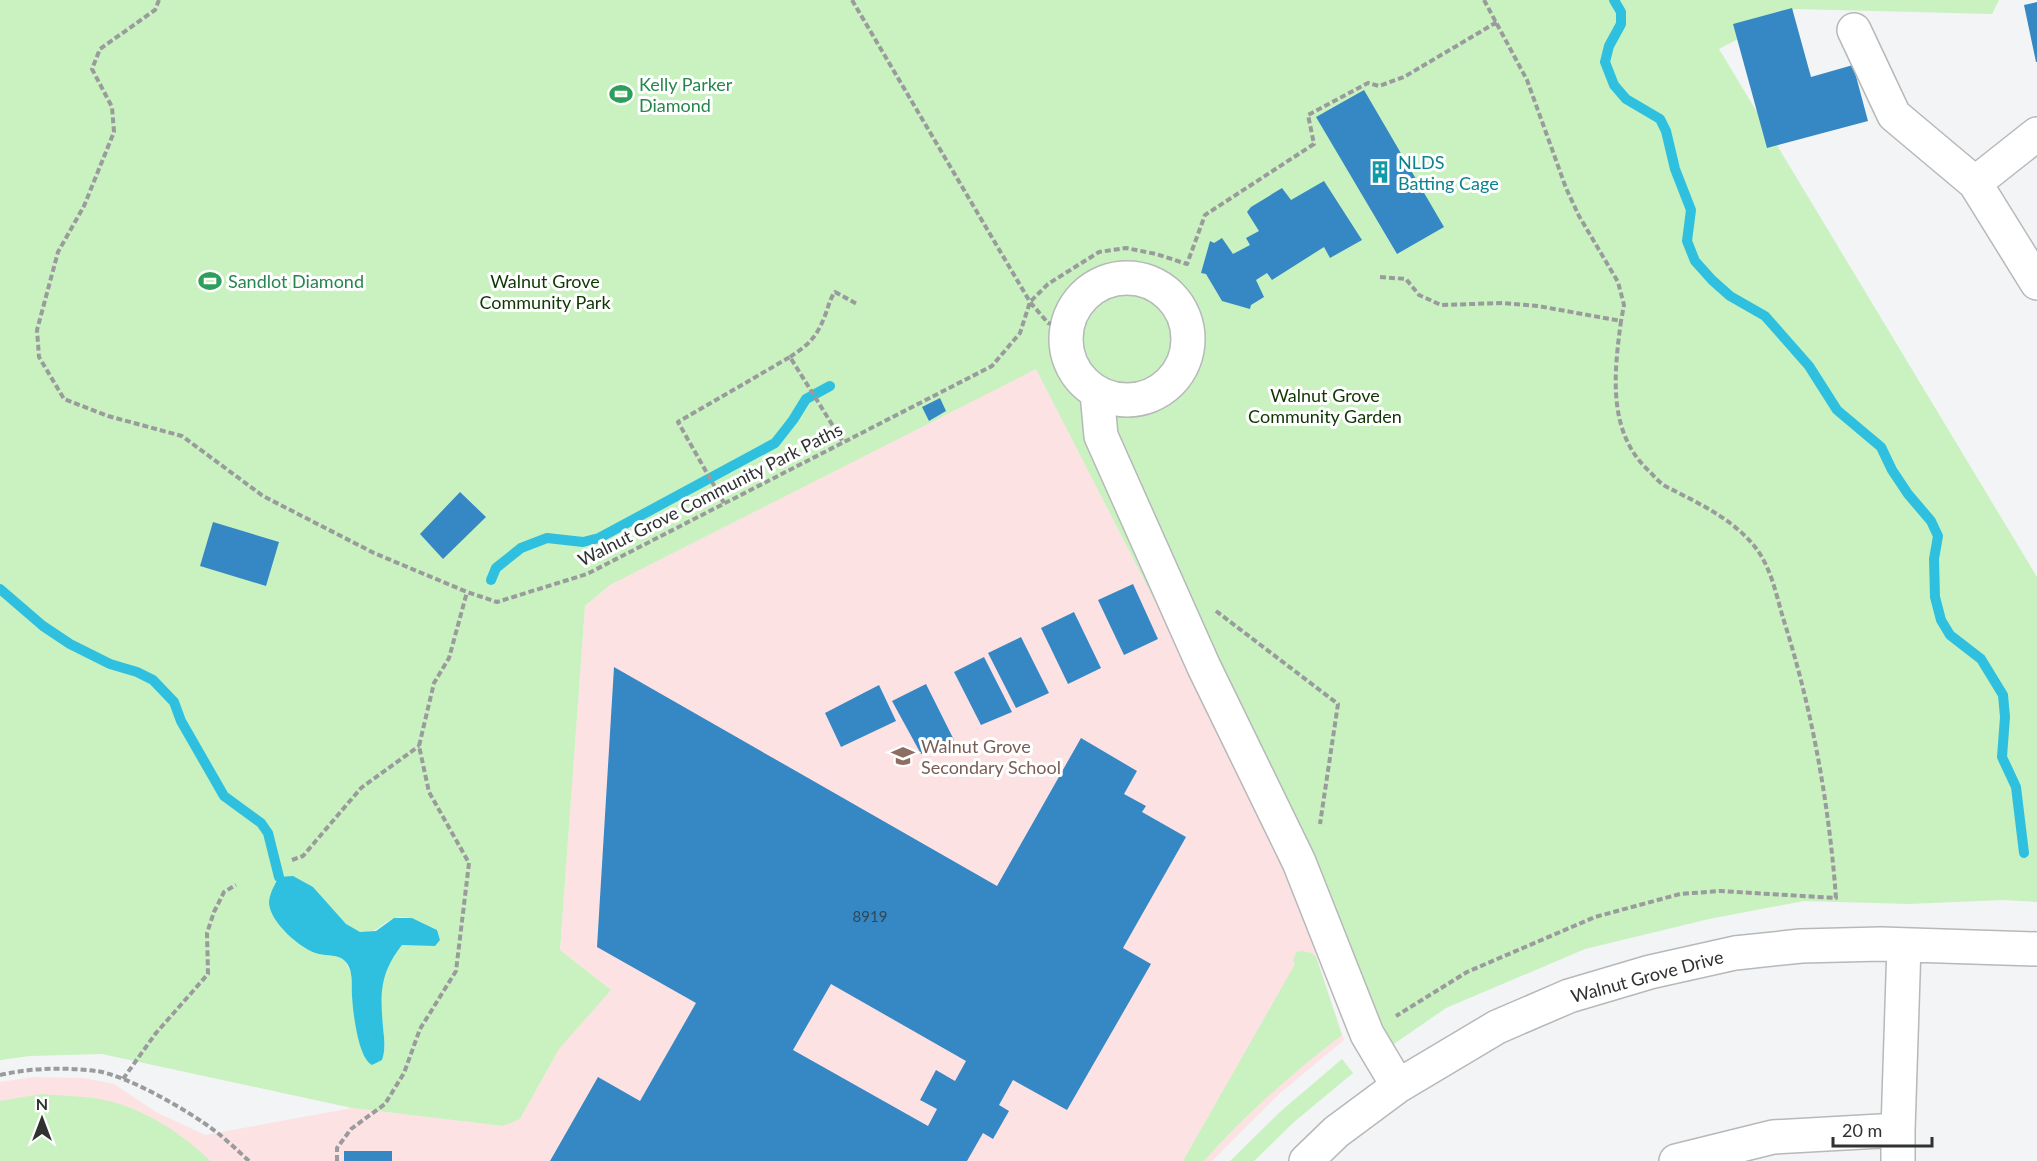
<svg xmlns="http://www.w3.org/2000/svg" width="2037" height="1161" font-family="Lato,sans-serif">
	<style>
		.education { fill: #fde2e4 }
		.green { fill: #c9f2c0; fill-rule: evenodd }
		.water { fill: #30c0df }
		.lines { fill: none; stroke-linecap: round; stroke-linejoin: round }
		.stream { stroke: #30c0df; stroke-width: 10 }
		.building { fill: #3688c5; fill-rule: evenodd }
		.minor-casing { stroke: #b6b8b9; stroke-width: 36 }
		.path { stroke: #9a9b9c; stroke-width: 4; stroke-dasharray: 6 3; stroke-linecap: butt }
		.minor { stroke: #fff; stroke-width: 33 }
		.labels { text-anchor: middle; dominant-baseline: central; stroke-width: 6; stroke-linejoin: round; paint-order: stroke }
		.number-label { font-size: 15px; fill: #324756 }
		.leisure-label { font-size: 18px; fill: #27864d; stroke: #fff; text-anchor: start }
		.culture-label { font-size: 18px; fill: #0d838f; stroke: #fff; text-anchor: start }
		.park-label { font-size: 18px; fill: #0e3702; stroke: #fff }
		.street-label { font-size: 18px; fill: #303131; stroke: #fff }
		.education-label { font-size: 18px; fill: #785e54; stroke: #fff; text-anchor: start }
	</style>
	<rect width="100%" height="100%" fill="#f2f4f5"/>
	<path class="education" d="M1036,368l143,280 107,217 58,175 -65,54 -67,67h-1212v-79l33,-5 51,1 30,6 42,28 49,23 147,-27 151,18 17,-7 39,-70 51,-59 -50,-40 25,-344 25,-21z"/>
	<path class="green" d="M0,0h1999l-7,14 -197,-5 -76,40 318,528v325l-35,-2 -93,4 -105,-3 -95,18 -124,30 -139,59 -81,56 -79,-199 -107,-217 -143,-279 -426,216 -25,21 -25,344 51,40 -52,59 -39,70 -17,7 -151,-18 -250,-54 -72,2 -30,4zM313,887c11,12 31,41 47,45 15,4 21,-9 33,-13 15,-6 31,5 44,11l3,10 -25,5h-13c-4,5 -9,10 -12,15 -15,27 -7,61 -5,89l-27,-13 -6,-40 -1,-23 -6,-12 -8,-5z
		M1302,951l10,2 4,4 26,78c-50,38 -96,79 -138,126h-21l112,-197 -2,-3 3,-9z
		M1342,1059l11,14 -59,49 -40,39h-24l51,-50z
		M41,1094c26,2 54,2 79,10 32,11 66,32 90,57h-210v-60z"/>
	<path class="water" d="M293,876l20,11 33,37 14,8 16,-1 18,-13h18l25,12 3,10 -5,6 -33,-1c-22,28 -22,48 -19,82 1,11 3,21 -1,33l-10,5c-14,-7 -19,-53 -20,-69 -1,-11 2,-26 -7,-35 -7,-7 -18,-5 -26,-7 -18,-4 -49,-32 -50,-51 0,-9 6,-19 10,-26z"/>
	<g class="lines">
		<path class="stream" d="M1614,0l7,12v12l-12,22 -4,16 9,23 12,14 34,20 6,12 9,38 16,41 -4,31 8,20 17,19 18,16 35,20 44,50 28,44 44,37 11,23 16,24 23,27 7,15 -4,23 1,38 6,23 9,15 31,24 22,36 2,22 -3,40 14,30 8,66
			M491,580l5,-12 25,-20 26,-10 36,4 16,-4 176,-95 18,-23 13,-21 24,-13
			M0,589l43,37 27,18 40,20 27,8 16,8 21,22 7,19 43,75 37,27 7,10 11,44"/>
	</g>
	<path class="building" d="M2037,2v60h-1l-12,-57z
		M1792,8l19,69 42,-12 15,56 -101,27 -34,-124z
		M1364,90l80,137 -47,27 -81,-137z
		M1324,181l38,59 -32,18 -6,-11 -52,33 -5,-7 -11,7 8,17 -13,8 -1,4 -28,-8 -16,-27 -5,-1 9,-32 4,2 8,-5 11,16 17,-9 -4,-7 13,-7 -12,-19 4,-5 31,-19 9,12z
		M940,398l6,13 -17,10 -7,-14z
		M460,492l26,25 -43,42 -23,-25z
		M213,522l66,20 -13,44 -66,-20z
		M1133,584l25,55 -34,16 -26,-55z
		M1074,612l27,56 -33,16 -27,-56z
		M1021,637l28,56 -33,15 -28,-55z
		M984,657l28,55 -31,13 -27,-53z
		M614,667l383,219 84,-148 56,33 -13,23 22,12 -4,6 44,25 -63,111 28,16 -84,146 -54,-30 -14,25 10,6 -16,28 -10,-6 -16,28h-417l48,-84 42,24 56,-98 -99,-56zM831,984l135,77 -11,20 -19,-11 -16,30 17,9 -9,17 -135,-76z
		M926,684l28,56 -33,14 -29,-53z
		M879,685l17,36 -55,26 -16,-34z
		M344,1151h48v10h-48z"/>
	<g class="lines">
		<g class="minor-casing">
			<path id="minor" d="M1854,30l40,85 81,68
				M2037,134l-62,49 62,100
				M1066 339a61 61 0 1 1 122 0a61 61 0 1 1-122 0Z
				M1097,393l4,43 103,231 95,195 68,172 31,52
				M1898,1130v31
				M1306,1161l30,-29 62,-46 99,-59 72,-31 81,-24 85,-19 66,-7 80,-2 156,5
				M1676,1161l97,-24 125,-7 6,-185"/>
		</g>
		<path class="path" d="M159,0l-4,10 -55,39 -8,20 20,38 2,25 -30,74 -26,46 -21,78 2,27 25,42 44,17 74,20 81,60 111,57 93,39 30,10 90,-28 405,-208 28,-33 10,-31 18,-18 51,-32 27,-4 30,6 31,10 18,-49 109,-71 -6,-29 60,-32 11,3 25,-9 93,-55
			M852,0l178,302 18,21 18,4
			M1484,0l43,80 39,108 13,28 39,66 6,23 -3,16
			M1380,277l26,2 13,16 22,10 62,-2 35,3 83,15c-7,52 -14,111 28,150 6,6 12,14 20,17 33,17 70,34 91,66 12,19 17,43 23,64 29,90 46,186 53,280l-116,-7 -40,3 -85,23 -128,55 -71,44
			M790,357c18,-12 26,-19 34,-39 4,-9 5,-18 11,-26l22,12
			M724,503l-46,-81 112,-65 53,85
			M1216,611l122,93 -18,120
			M292,860l11,-4 58,-68 58,-42
			M0,1075c31,-7 64,-8 96,-4 31,4 93,40 119,60 12,9 23,20 34,30
			M123,1079l33,-46 52,-59 -1,-41 7,-21 10,-20 12,-7
			M337,1161v-13l14,-19 34,-25 19,-31 16,-44 36,-58 13,-108 -40,-71 -10,-46 15,-63 15,-25 18,-66"/>
		<use href="#minor" class="minor"/>
	</g>
	<defs>
		<g id="stadium-bare" transform="scale(1.8)"><path d="M0-5a6.5 5 0 1 0 0 10a6.5 5 0 1 0 0-10ZM-3.5-1.8h7v3.6h-7Z" fill="#2e9e5b" stroke="#fff" stroke-width="2.5" paint-order="stroke"/></g>
		<g id="building-bare" transform="scale(1.8)"><path d="M-4-6H4V6H1V3H-1V6H-4ZM-2.5-4.3h1.7v1.8h-1.7ZM.8-4.3h1.7v1.8H.8ZM-2.5-1h1.7V.8h-1.7ZM.8-1h1.7V.8H.8Z" fill="#0f9aa8" stroke="#fff" stroke-width="2.5" paint-order="stroke"/></g>
		<g id="school-bare" transform="scale(1.8)"><path d="M0-5L7-2L0 1L-7-2ZM-4 1L0 2.5L4 1V4Q0 6-4 4Z" fill="#8d6e63" stroke="#fff" stroke-width="2.5" paint-order="stroke"/></g>
	</defs>
	<g fill-rule="evenodd">
		<use href="#stadium-bare" x="621" y="94"/>
		<use href="#building-bare" x="1380" y="172"/>
		<use href="#stadium-bare" x="210" y="281"/>
		<use href="#school-bare" x="903" y="756"/>
	</g>
	<g class="labels">
		<g class="number-label">
			<text x="870" y="916">8919</text>
		</g>
		<g class="leisure-label">
			<text x="639" y="84">Kelly Parker<tspan x="639" dy="21">Diamond</tspan></text>
			<text x="228" y="281">Sandlot Diamond</text>
		</g>
		<g class="culture-label">
			<text x="1398" y="162">NLDS<tspan x="1398" dy="21">Batting Cage</tspan></text>
		</g>
		<g class="park-label">
			<text x="545" y="281">Walnut Grove<tspan x="545" dy="21">Community Park</tspan></text>
			<text x="1325" y="395">Walnut Grove<tspan x="1325" dy="21">Community Garden</tspan></text>
		</g>
		<g class="street-label">
			<text transform="translate(710 494) rotate(-27)">Walnut Grove Community Park Paths</text>
			<text transform="translate(1647 976) rotate(-15)">Walnut Grove Drive</text>
		</g>
		<g class="education-label">
			<text x="921" y="746">Walnut Grove<tspan x="921" dy="21">Secondary School</tspan></text>
		</g>
	</g>
	<g transform="translate(42 1119)" stroke="#ffffff" stroke-width="4.5" paint-order="stroke">
	<path d="M0-4.5L10 22L0 15L-10 22Z" fill="#303131"/>
	<text y="-9" font-size="16" font-weight="bold" text-anchor="middle" fill="#303131">N</text>
	</g>
	<path d="M1833 1137v9h99v-9" fill="none" stroke="#303131" stroke-width="3"/>
	<text x="1842" y="1137" font-size="18" fill="#303131" stroke="#ffffff" stroke-width="4.5" paint-order="stroke">20 m</text>
</svg>
